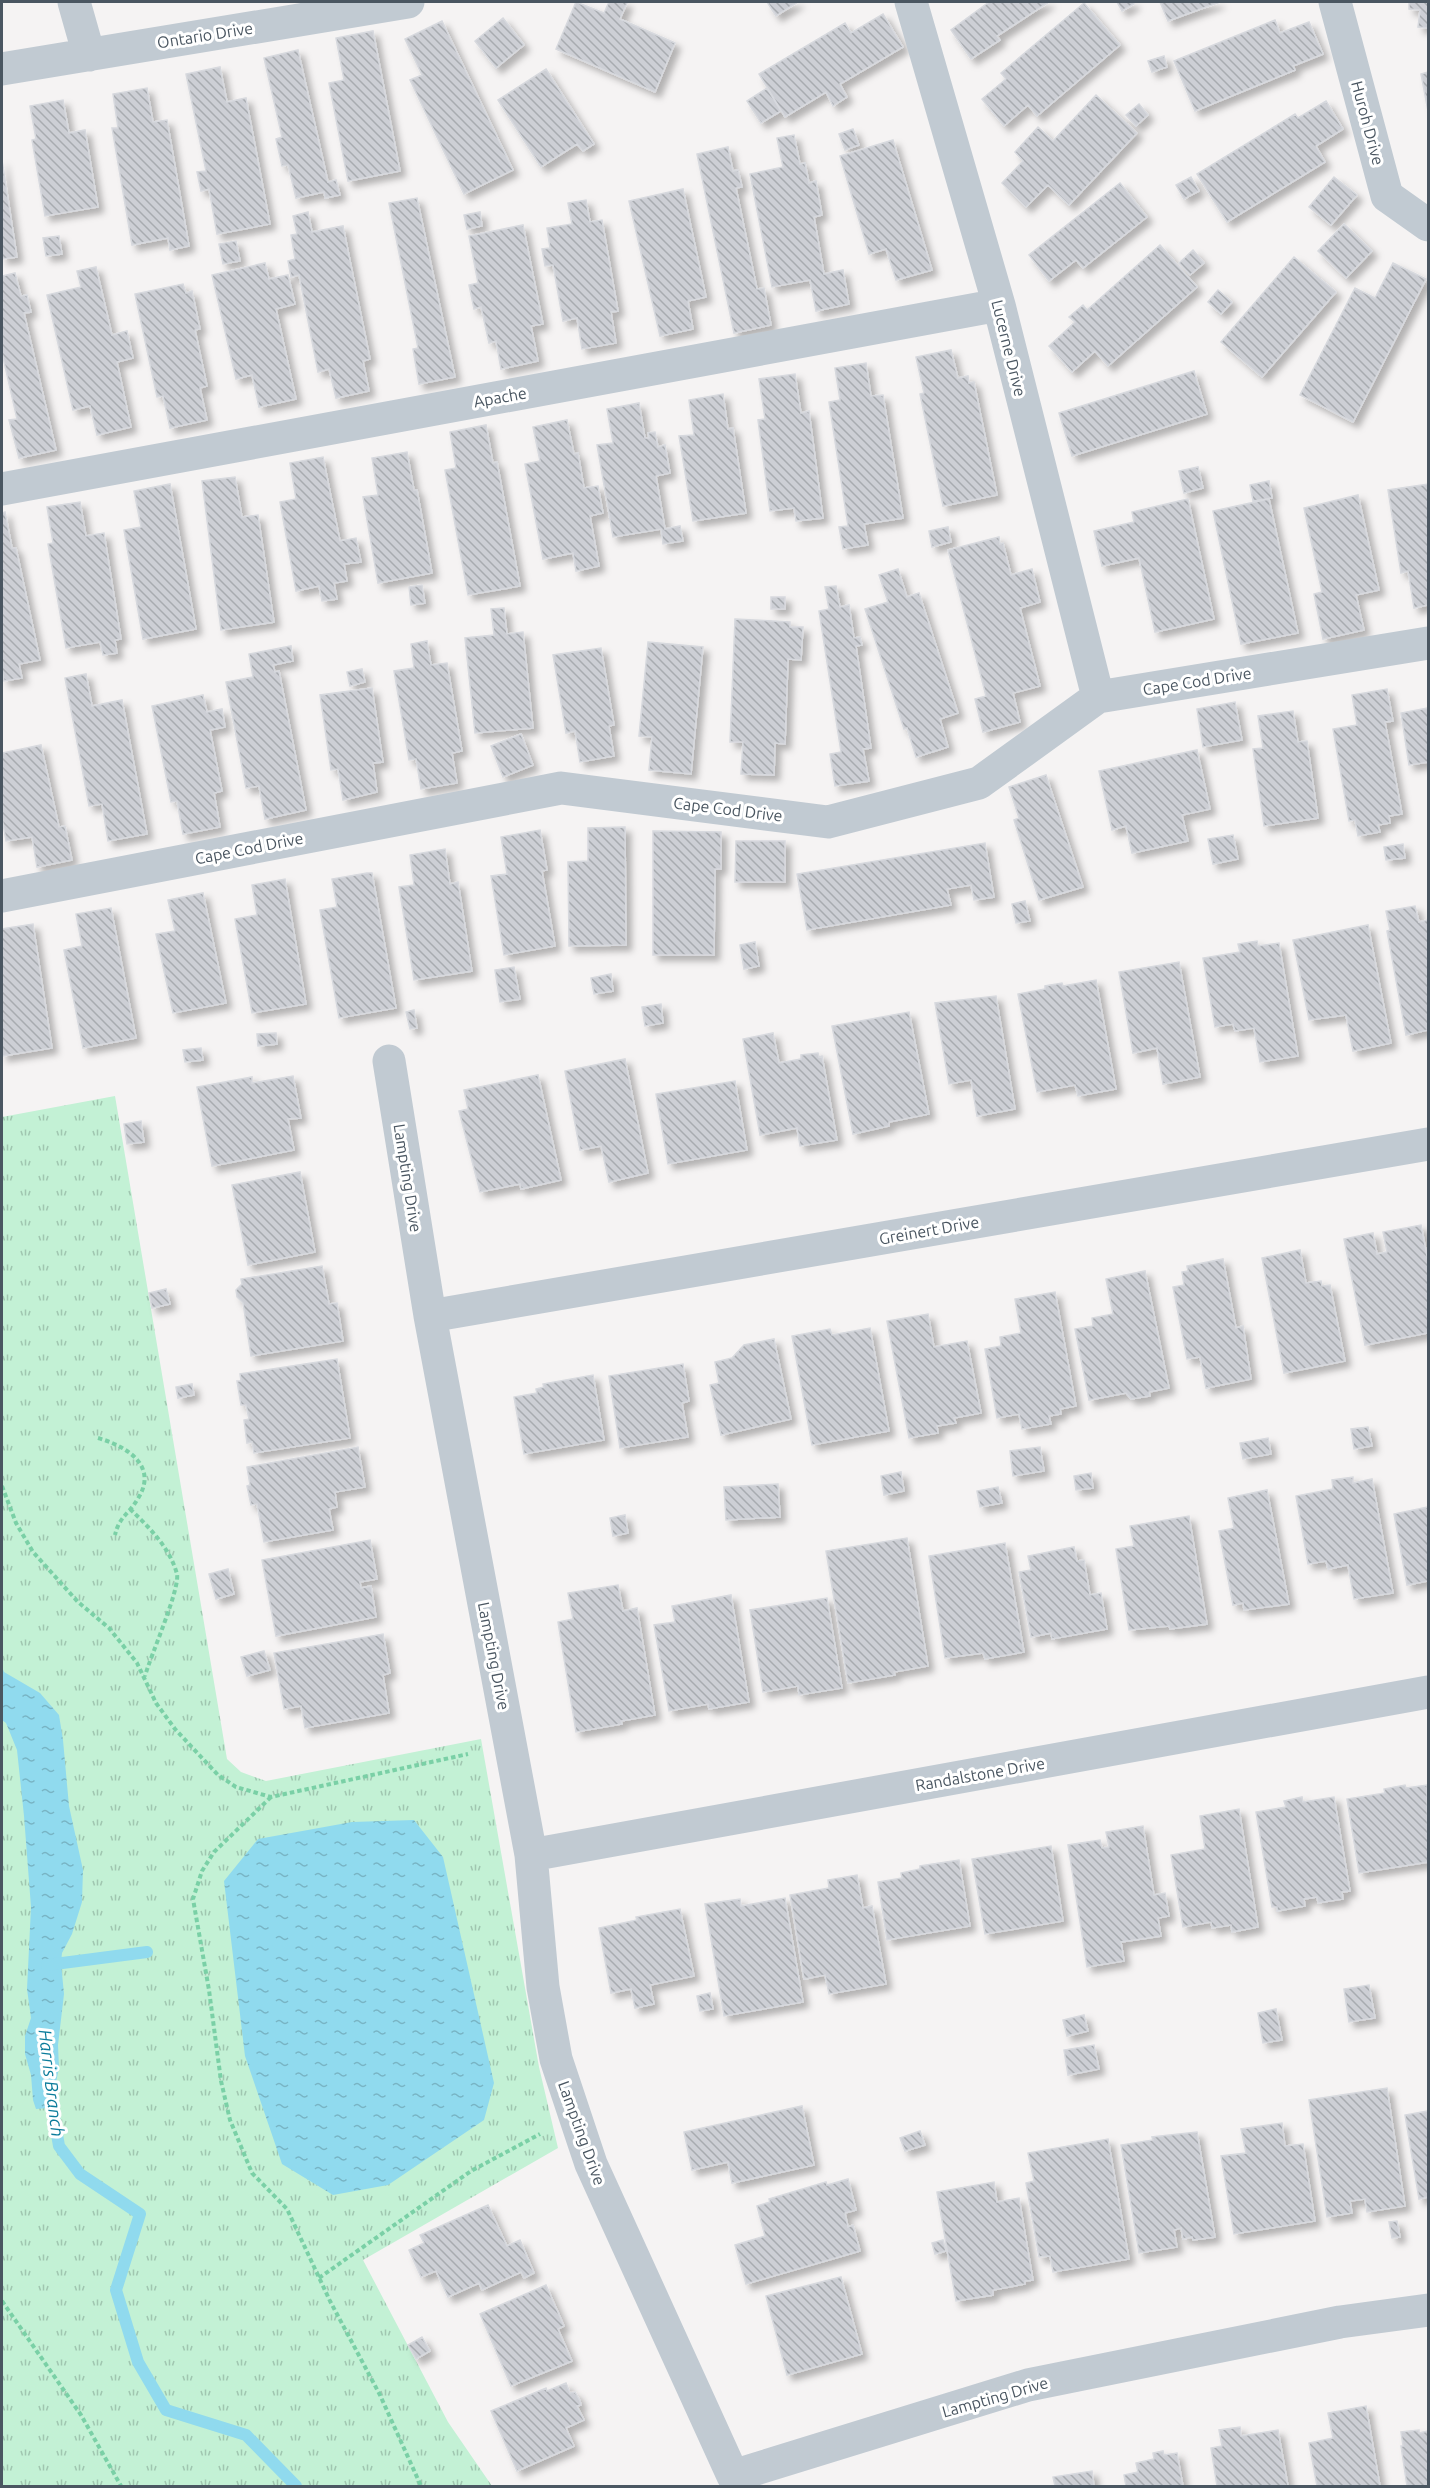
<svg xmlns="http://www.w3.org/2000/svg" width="1430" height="2488" font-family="Ubuntu,sans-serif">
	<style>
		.grass { fill: url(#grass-tufts) }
		.water { fill: url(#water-ripples) }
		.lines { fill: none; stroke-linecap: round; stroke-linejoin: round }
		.stream { stroke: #90daee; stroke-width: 12 }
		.building { fill: url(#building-back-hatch); stroke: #d7d9de; stroke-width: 1.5; filter: url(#shadow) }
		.path { stroke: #7ad0a6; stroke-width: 4; stroke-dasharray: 4.5 3; stroke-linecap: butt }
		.minor { stroke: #c1cad2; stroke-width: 33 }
		.labels { text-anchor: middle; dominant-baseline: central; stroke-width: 6; stroke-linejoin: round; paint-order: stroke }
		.street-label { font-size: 16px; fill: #4a5661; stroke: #fff }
		.water-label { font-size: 18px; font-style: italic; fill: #0c7c9b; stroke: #fff }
	</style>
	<defs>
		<pattern id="grass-tufts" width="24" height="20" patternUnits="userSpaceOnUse" patternTransform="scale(1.5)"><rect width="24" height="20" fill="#c3f1d5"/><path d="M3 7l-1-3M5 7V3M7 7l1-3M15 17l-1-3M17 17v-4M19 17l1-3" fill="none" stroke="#a0c6b0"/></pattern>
		<pattern id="water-ripples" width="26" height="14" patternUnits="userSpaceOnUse" patternTransform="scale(1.5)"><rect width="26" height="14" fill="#90daee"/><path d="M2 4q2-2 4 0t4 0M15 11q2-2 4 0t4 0" fill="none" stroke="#78b4c4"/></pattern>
		<pattern id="building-back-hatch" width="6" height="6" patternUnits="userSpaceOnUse" patternTransform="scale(1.5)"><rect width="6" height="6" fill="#cdcfd5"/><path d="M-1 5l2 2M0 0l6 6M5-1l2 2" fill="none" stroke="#a8abb0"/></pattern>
		<filter id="shadow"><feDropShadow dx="5.5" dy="5.5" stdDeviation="3" flood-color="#0004"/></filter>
	</defs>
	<rect width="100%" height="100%" fill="#f5f3f3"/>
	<path class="grass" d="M115,1096l112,663 14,13 25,9 215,-42 58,328 19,81 -195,112 85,162 44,64h-490v-1369z"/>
	<path class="water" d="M2,1667l2,5 36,21 19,22 4,25 6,66 14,64 -1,32 -10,32 -10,19 -1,10 3,31 -6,51 1,23 -4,19 4,20 -23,2 -3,-9 -2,-25 -6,-21v-18l6,-18 -4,-29 4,-82 -7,-91 -7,-66 -11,-27 -4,-3z
		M414,1820l29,37 51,226 -10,37 -96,65 -55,10 -51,-31 -37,-108 -21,-175 34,-42 94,-17z"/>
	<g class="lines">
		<path class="stream" d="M47,1965l100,-13
			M50,2094l9,52 21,28 60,40 -24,76 22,72 28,48 80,25 50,51"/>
	</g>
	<path class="building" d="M576,2l28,11 5,-11h15l3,1 -7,16 55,24 -20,49 -99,-43z
		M767,2h31l-22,14z
		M989,2h60l-52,34 3,4 -29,19 -20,-29z
		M1117,2h16l1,2 -12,7z
		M1160,2h60l-52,19z
		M1409,2h19v26l-10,-1 2,-17 -11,-1z
		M1084,3l36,42 -83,71 -9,-11 -24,21 -22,-27 24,-20 -5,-6z
		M883,14l20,33 -63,37 7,13 -14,9 -7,-14 -41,25 -26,-43 86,-51 6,10z
		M503,18l21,27 -28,23 -21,-27z
		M1275,20l5,13 29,-11 14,32 -30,12 2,4 -100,41 -21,-50z
		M442,21l71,149 -49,24 -54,-114 12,-5 -17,-36z
		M373,31l27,140 -52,10 -19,-98 15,-3 -8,-42z
		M298,50l30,132 8,-2 4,15 -15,3 -1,-6 -28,6 -8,-33 -6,1 -6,-27 6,-2 -18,-79z
		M1164,56l3,11 -15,5 -4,-11z
		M220,67l7,35 19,-4 24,126 -53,10 -8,-45 -8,2 -4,-19 9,-1 -20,-97z
		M546,69l48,75 -11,7 -6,-7 -36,23 -43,-67z
		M1428,72v39l-7,-37z
		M147,88l6,34 14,-2 22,126 -19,4 -2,-12 -36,7 -20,-117h6l-5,-34z
		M767,88l14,23 -20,12 -14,-22z
		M1096,95l41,38 -68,72 -21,-20 -22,22 -24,-24 21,-22 -8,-9 23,-25 15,14z
		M63,100l6,33 16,-3 13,77 -53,9 -13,-76 4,-1 -6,-33z
		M1326,101l17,28 -27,17 9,16 -98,60 -30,-48 98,-60 3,4z
		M1139,104l9,11 -12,11 -10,-11z
		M853,129l6,16 -14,5 -6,-16z
		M794,135l6,29 5,-1 4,20 7,-2 6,34 -8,2 10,57 19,-4 6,34 -33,7 -6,-31 -38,7 -22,-113 33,-7 -6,-29z
		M893,140l39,130 -36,10 -10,-31 -17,5 -29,-98z
		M728,147l5,24 5,-1 4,17 -6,1 21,101 7,-1 7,37 -37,8 -37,-179z
		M2,160l15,97 -15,2z
		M1191,177l8,14 -15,8 -8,-14z
		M1334,177l23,18 -26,30 -22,-18z
		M1120,183l27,34 -64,51 -7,-8 -27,21 -20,-26z
		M683,189l23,108 -18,4 5,28 -33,7 -31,-135z
		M417,198l38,179 -36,7 -6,-35 5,-1 -29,-145z
		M586,200l4,22 12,-2 16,91 -7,1 5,31 -34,6 -5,-31 -14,3 -10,-56 -8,1 -3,-17 8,-1 -3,-20 25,-4 -4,-21z
		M308,212l4,20 31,-6 27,133 -7,2 6,30 -33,7 -7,-29 -11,3 -19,-97 -8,2 -3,-16 7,-2 -4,-24 6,-1 -4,-18z
		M480,212l2,14 -15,3 -3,-14z
		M1344,224l28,27 -26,27 -28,-27z
		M523,225l20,99 -12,2 7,35 -37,8 -5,-28 -7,2 -8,-36 -7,2 -5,-24 9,-2 -9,-47z
		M59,236l3,18 -16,2 -3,-18z
		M236,241l4,20 -17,3 -4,-20z
		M1160,245l37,42 -89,79 -13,-15 -23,21 -23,-26 26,-24 -6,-5 14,-12 4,5z
		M1193,250l11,13 -14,12 -11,-12z
		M1294,257l42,35 -74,85 -41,-35z
		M265,263l4,16 19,-4 7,29 -19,5 20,90 -37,8 -7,-32 -16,4 -24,-104z
		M1393,263l33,16 -73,143 -53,-27 55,-107 20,10z
		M96,267l16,68 15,-4 6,27 -16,4 14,65 -34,8 -7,-29 -17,4 -26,-115 34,-8 -4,-16z
		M15,273l6,23 6,-1 4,17 -7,1 32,137 -37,8 -10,-38 8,-1 -15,-66v-77z
		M183,284l3,9 6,-2 8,38 -5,1 12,56 -7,2 7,32 -37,8 -7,-32 -6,1 -22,-103z
		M1218,290l14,12 -11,12 -13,-12z
		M951,350l7,28 10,-2 1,7 5,-1 23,113 -54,11 -23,-112 4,-1 -8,-36z
		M866,363l5,33 12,-1 20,123 -39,6 4,21 -25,4 -4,-22 9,-1 -19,-124 11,-2 -5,-32z
		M1194,371l13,43 -135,42 -13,-43z
		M795,374l6,39 8,-2 14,107 -27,3 -2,-13 -24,3 -12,-91 7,-1 -6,-40z
		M723,394l5,35 5,-1 13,85 -53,8 -14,-85 15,-1 -5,-35z
		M639,403l6,35h4l-1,-5 7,-1 3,15 7,-2 5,28 -14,3 9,53 15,-3 3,15 -20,3 -2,-15 -48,8 -16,-92 16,-2 -6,-34z
		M567,420l7,34 4,-1 6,35 14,-2 5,27 -13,3 9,50 -23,5 -3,-18 -30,6 -18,-95 15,-3 -7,-34z
		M486,425l7,38 4,-1 23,124 -52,9 -23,-125 11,-2 -6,-36z
		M407,452l7,38h3l15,83 -54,10 -15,-86 15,-2 -6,-37z
		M323,457l17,84 16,-3 5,24 -17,2 3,17 -13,2 3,16 -15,2 -3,-15 -23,5 -16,-89 16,-3 -6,-36z
		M1198,467l5,21 -19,5 -5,-22z
		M235,477l7,40 16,-2 16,107 -53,8 -19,-149z
		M1269,481l3,17 -19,3 -3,-16z
		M170,484l26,145 -53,10 -19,-109 17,-3 -7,-36z
		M1428,484v121l-14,3 -6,-37 -7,2 -13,-83z
		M1358,495l21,95 -23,5 8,35 -41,9 -9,-45 8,-2 -18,-84z
		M1188,499l26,120 -59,13 -16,-74 -37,8 -8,-35 40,-9 -2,-10z
		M1269,499l29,134 -57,11 -28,-133z
		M80,502l6,34 18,-3 17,106 -6,1 2,13 -14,2 -3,-13 -34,6 -18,-104 5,-1 -6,-36z
		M5,512l7,36h4l24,112 -21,4 3,14 -18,3 -2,-13v-155z
		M948,527l3,15 -19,5 -3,-16z
		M999,537l1,7 3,-1 8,32 21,-6 8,33 -20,6 20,78 -27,7 7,29 -37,10 -8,-33 11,-3 -38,-146z
		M898,569l9,28 12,-4 39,120 -18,6 8,28 -32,10 -9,-29 -3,1 -39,-120 23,-7 -9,-27z
		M422,585l3,18 -14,2 -2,-18z
		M836,586l4,21 9,-2 5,33 6,-1 2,8 -6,1 15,102 -8,1 6,32 -34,5 -5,-32 11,-2 -22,-141 10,-2 -4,-22z
		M771,597h14v12h-14z
		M504,608l3,26 16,-2 10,96 -58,5 -10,-95 29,-3 -3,-26z
		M735,619l55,3v5h13l-2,33 -13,-1 -3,85 -10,-1 -1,32 -33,-1 2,-32h-13z
		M427,641l4,24 16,-2 15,88 -10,2 5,30 -36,6 -5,-30 -7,1 -15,-89 20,-3 -3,-24z
		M648,642l55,5 -12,127 -42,-4 3,-33 -13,-1z
		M291,646l2,15 -20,4 2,7 4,-1 27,139 -41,9 -6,-33 -13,2 -20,-106 27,-5 -4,-23z
		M601,648l13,77 -5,1 5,30 -34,6 -5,-31 -9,2 -13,-78z
		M362,669l3,13 -15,4 -3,-14z
		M86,674l6,32 30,-6 25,134 -39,7 -6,-37 -13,2 -24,-128z
		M372,688l11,74 -10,1 4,29 -34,8 -5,-31 -7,1 -11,-75z
		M1387,689l6,32 -8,1 17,92 -13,2 1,7 -12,2 2,7 -22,4 -3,-16 -6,1 -16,-92 24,-4 -5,-30z
		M203,695l4,17 15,-3 3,18 -15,3 12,61 -8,2 6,34 -37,7 -6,-33 -6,1 -19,-96z
		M1235,702l7,38 -39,7 -6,-38z
		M1428,708v54l-19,3 -8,-52z
		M1293,711l5,31 9,-1 11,77 -54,8 -11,-77 10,-1 -5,-32z
		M521,734l12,31 -30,12 -12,-31z
		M41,745l18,82 6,-1 7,34 -35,7 -5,-30 -26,4 -4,-23v-65z
		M1197,750l13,59 -28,6 6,26 -56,12 -6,-27 -14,4 -13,-59z
		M1046,775l37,112 -44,13 -25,-80 5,-2 -10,-31z
		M625,827l1,118 -57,1 -1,-84 20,-1v-33z
		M540,830l7,40 -5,1 13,75 -51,9 -13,-79 16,-2 -6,-37z
		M653,831l68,1v37h-6l-1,86h-61z
		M1233,835l5,24 -25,5 -5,-25z
		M736,841h49v41h-50z
		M985,843l9,54 -20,3 -3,-15 -24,4 4,16 -144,25 -10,-56z
		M1403,844l2,14 -19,2 -2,-13z
		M445,849l5,35 8,-2 14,89 -58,9 -15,-93 15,-2 -4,-30z
		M367,873h5l24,135 -57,10 -19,-108 17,-3 -5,-28z
		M285,879l21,125 -54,9 -17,-94 22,-4 -5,-30z
		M203,893l23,110 -53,10 -17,-79 19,-3 -7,-31z
		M1025,901l5,20 -14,2 -4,-19z
		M1415,906l4,16 9,-2v110l-22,5 -19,-104 3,-1 -4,-19z
		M111,908l25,130 -53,10 -19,-98 18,-4 -6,-32z
		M33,924l19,124 -50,8v-127z
		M1368,925l23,118 -38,8 -7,-36 -37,5 -16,-80z
		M1257,941l1,5 21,-3 19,113 -38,6 -6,-34 -19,3 -2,-7 -18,3 -12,-69 37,-6 -2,-8z
		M755,942l4,24 -15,3 -4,-24z
		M1179,962l21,115 -37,7 -6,-36 -24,5 -14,-81z
		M514,967l6,32 -20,3 -5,-32z
		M611,974l2,17 -19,3 -3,-16z
		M1096,980l20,109 -38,7 -3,-11 -38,7 -19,-98 27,-5v-3l17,-3 1,3z
		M996,996l19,113 -38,7 -6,-36 -22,4 -14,-81z
		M661,1004l2,19 -18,3 -3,-19z
		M414,1010l3,18 -7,1 -4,-17z
		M909,1012l20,102 -40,8v4l-36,8 -21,-108z
		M276,1033l1,11 -19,2 -1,-12z
		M773,1033l6,30 22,-4v-4l17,-2 1,4 3,-1 15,84 -37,6 -3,-18 -37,7 -17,-96z
		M201,1048l2,12 -18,2 -2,-12z
		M625,1059l23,114 -39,9 -8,-36 -21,4 -15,-79z
		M538,1075l23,105 -40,9 -1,-5 -40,8 -21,-81 9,-2 -4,-19z
		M293,1076l8,42 -13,1 6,31 -82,16 -15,-79 55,-10v6z
		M735,1081l12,69 -79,14 -12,-70z
		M141,1121l3,21 -17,2 -3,-20z
		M300,1172l15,80 -67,13 -16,-80z
		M1421,1225l7,36v72l-63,12 -21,-106 29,-6 4,21 10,-2 -4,-20z
		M1300,1250l6,33 15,-2 1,5 8,-1 15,76 -61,12 -22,-115z
		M1223,1259l13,69 7,-2 8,53 -45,9 -6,-31 -13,2 -14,-72 11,-2 -2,-13 6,-1 -1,-5z
		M322,1266l7,38 8,-1 6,38 -92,15 -8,-53 -6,-6 -1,-7 6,-6 -1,-5z
		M1145,1271l24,117 -20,4 1,4 -19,3 -5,-6 -37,7 -14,-71 18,-3 -1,-8 21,-4 -7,-35z
		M166,1289l4,15 -18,4 -3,-15z
		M1055,1292l21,114 -16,3 1,5 -12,2 2,8 -29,5 -3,-15 -22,4 -12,-69 16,-3 -1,-9 21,-4 -6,-34z
		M928,1314l6,33 33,-6 14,72 -27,5 2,5 -19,3 1,7 -29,5 -22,-117z
		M870,1328l19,103 -77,14 -20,-109 38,-7 2,6z
		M774,1339l17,80 -70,16 -11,-50 9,-2 -4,-21 17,-4 12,-13z
		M337,1359l13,79 -96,15 -2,-11 -5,1 -3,-23 5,-1 -3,-14h-5l-4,-24h4l-1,-7z
		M683,1364l6,37 -7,2 6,34 -68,11 -11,-72z
		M593,1375l11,65 -80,14 -10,-57 23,-4 -1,-4 8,-2 -1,-3z
		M192,1384l2,11 -16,3 -2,-11z
		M1368,1427l4,19 -18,3 -3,-20z
		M1268,1438l3,16 -28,5 -3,-16z
		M358,1447l7,40 -30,5 2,15 -8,2 4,21 -69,12 -7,-38 -6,1 -4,-19 3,-1 -3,-18z
		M1040,1447l4,24 -31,5 -3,-25z
		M901,1472l3,19 -20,4 -3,-19z
		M1091,1473l2,15 -17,2 -2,-14z
		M1353,1477v6l19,-4 21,114 -39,6 -6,-34 -20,4 -2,-8 -18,3 -12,-68 37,-7 -1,-9z
		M778,1484l2,33 -54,3 -2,-33z
		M998,1487l4,16 -22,4 -3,-16z
		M1267,1490l22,114 -45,6 -1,-7 -10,2 -14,-74 15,-3 -6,-30z
		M1428,1507v74l-21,4 -13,-71z
		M625,1515l3,18 -15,3 -3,-18z
		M1189,1516l18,108 -37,5 -1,-3 -40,4 -13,-81 18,-3 -4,-20z
		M907,1538l21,128 -34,6 1,3 -47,8 -22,-132z
		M370,1540l7,39 -17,3 1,6 10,-2 5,31 -100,19 -14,-76z
		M1005,1543l19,109 -39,7 -2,-6 -38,5 -16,-102z
		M1074,1547l3,14 7,-1 6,35 11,-2 6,36 -55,10 -1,-6 -20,4 -12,-65 12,-2 -3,-14z
		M228,1569l6,25 -18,5 -7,-25z
		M618,1585l5,26 14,-3 18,107 -34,6 1,3 -46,8 -18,-110 15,-3 -5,-26z
		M731,1595l18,107 -40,7 -1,-5 -39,7 -15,-86 21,-3 -3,-16z
		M827,1598l15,90 -43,7 -1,-9 -35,6 -13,-82z
		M383,1634l7,39 -7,2 6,38 -84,15 -4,-22 -17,3 -10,-56z
		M264,1651l6,19 -23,6 -6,-19z
		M1405,1785l1,3 21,-3 1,77 -69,11 -12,-74 38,-6 -1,-4z
		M1302,1797l1,5 31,-5 16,94 -8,1 1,7 -25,4 -1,-6 -13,2 1,7 -28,5v-4h-5l-16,-95 30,-5 -2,-6z
		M1239,1809l19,118 -26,5 -1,-7 -19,3 -1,-6 -28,5 -12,-72 34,-6 -5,-33z
		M1143,1826l11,69 11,-2 4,23 -11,2 3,18 -40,6 3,19 -37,6 -19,-122 32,-5 2,8 7,-1 -3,-15z
		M1051,1846l12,75 -78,13 -13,-75z
		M959,1860l11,66 -83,14 -9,-58 24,-4 -1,-5 19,-4v-3z
		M857,1875l6,33 9,-2 14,78 -57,10 -4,-19 -21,4 -14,-84 39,-7 -1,-8z
		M785,1898l18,104 -79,14 -19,-112 35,-5 1,7z
		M680,1909l14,67 -44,9 4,19 -19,4 -4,-19 -20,4 -12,-65 38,-8 -1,-3z
		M1369,1985l6,33 -26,4 -5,-33z
		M710,1993l3,16 -13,2 -3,-15z
		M1276,2009l6,31 -19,3 -5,-30z
		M1084,2015l4,16 -21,5 -4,-16z
		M1094,2045l5,24 -31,6 -4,-25z
		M1387,2088l18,118 -38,6 -2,-13 -15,2 2,12 -25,4 -18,-117z
		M802,2106l12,59 -82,18 -4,-21 -36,8 -8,-38z
		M1428,2111v86l-9,2 -14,-84z
		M1282,2123l3,23 18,-2 12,77 -81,13 -13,-78 25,-3 -5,-24z
		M920,2131l5,14 -20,6 -5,-13z
		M1197,2132l18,105 -22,3 -1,-3 -9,2 -2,-11 -7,2 3,17 -38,6 -18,-108 32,-5 -1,-3z
		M1108,2139l21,120 -76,13 -3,-16 -11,1 -13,-74 8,-2 -6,-28z
		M848,2179l8,31 -11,3 3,14 5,-2 7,26 -114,33 -11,-39 30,-9 -8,-30 13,-4 -1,-3 57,-17 1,3z
		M994,2182l3,20 22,-4 14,82 -8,1v3l-32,6v5l-37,6 -19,-109z
		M488,2205l19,41 13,-6 14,33 -10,5 -3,-6 -39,18 -3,-7 -31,14 -12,-26 -15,6 -12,-27 15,-7 -4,-8z
		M1397,2221l3,16 -8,1 -3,-16z
		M943,2240l3,11 -11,3 -3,-11z
		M841,2277l21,77 -75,21 -21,-79z
		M546,2285l18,41 -6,3 14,32 -61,25 -31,-72z
		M422,2337l8,14 -14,8 -8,-14z
		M566,2383l4,10 5,-1 5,9 1,4 -4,1 7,14 -18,8 8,18 -57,25 -26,-60 55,-23 1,3z
		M1366,2406l14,80h-63l-8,-43 24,-5 -5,-25z
		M1240,2427l1,9 37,-6 10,56h-71l-6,-38 11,-2 -3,-16z
		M1419,2430v3l9,-2v55h-21l-6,-40h2l-2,-14z
		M1163,2451l1,4 13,-2 6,33h-57l-2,-11 14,-3 -2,-9 18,-4 -1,-6z
		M1092,2471l2,15h-39l-2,-9z"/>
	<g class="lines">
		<path class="path" d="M98,1438c28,8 62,28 39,62 -9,15 -18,17 -22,35
			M2,1486l14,37 17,29 45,50 31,26 28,35 19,40 19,26 43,46 18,12 35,10 197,-43
			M130,1509c19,18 40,39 47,65 3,15 -26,81 -32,102
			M271,1797l-57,55 -12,19 -9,28 16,91 12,91 9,39 22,53 35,36 43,92 50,94 41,91
			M319,2278l152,-107 69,-37
			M2,2301l79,114 40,71"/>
		<path class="minor" d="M74,2l15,53
			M911,2l88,303 99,392
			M1335,2l52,194 41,29
			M2,69l406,-67
			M2,489l997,-184
			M2,896l559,-108 267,34 151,-39 119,-86 330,-54
			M389,1061l41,255 101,539 12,132 13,72 35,105 142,312 295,-91 312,-63 88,-12
			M430,1316l998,-172
			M531,1855l897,-163"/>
	</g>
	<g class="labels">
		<g class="street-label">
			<text transform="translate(205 35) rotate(-9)">Ontario Drive</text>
			<text transform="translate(1368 123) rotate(75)">Huroh Drive</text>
			<text transform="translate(1009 348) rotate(76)">Lucerne Drive</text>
			<text transform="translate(500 397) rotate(-10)">Apache</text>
			<text transform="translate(1197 681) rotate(-9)">Cape Cod Drive</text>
			<text transform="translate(728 809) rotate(7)">Cape Cod Drive</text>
			<text transform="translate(249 848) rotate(-11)">Cape Cod Drive</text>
			<text transform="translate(408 1178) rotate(81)">Lampting Drive</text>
			<text transform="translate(929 1230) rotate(-10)">Greinert Drive</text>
			<text transform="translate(494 1656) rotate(79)">Lampting Drive</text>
			<text transform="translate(980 1774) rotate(-10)">Randalstone Drive</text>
			<text transform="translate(582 2133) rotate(70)">Lampting Drive</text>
			<text transform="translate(995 2397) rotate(-16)">Lampting Drive</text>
		</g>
		<g class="water-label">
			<text transform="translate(52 2083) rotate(83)">Harris Branch</text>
		</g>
	</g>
	<rect width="1430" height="2488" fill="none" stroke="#4a5661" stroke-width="6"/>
</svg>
